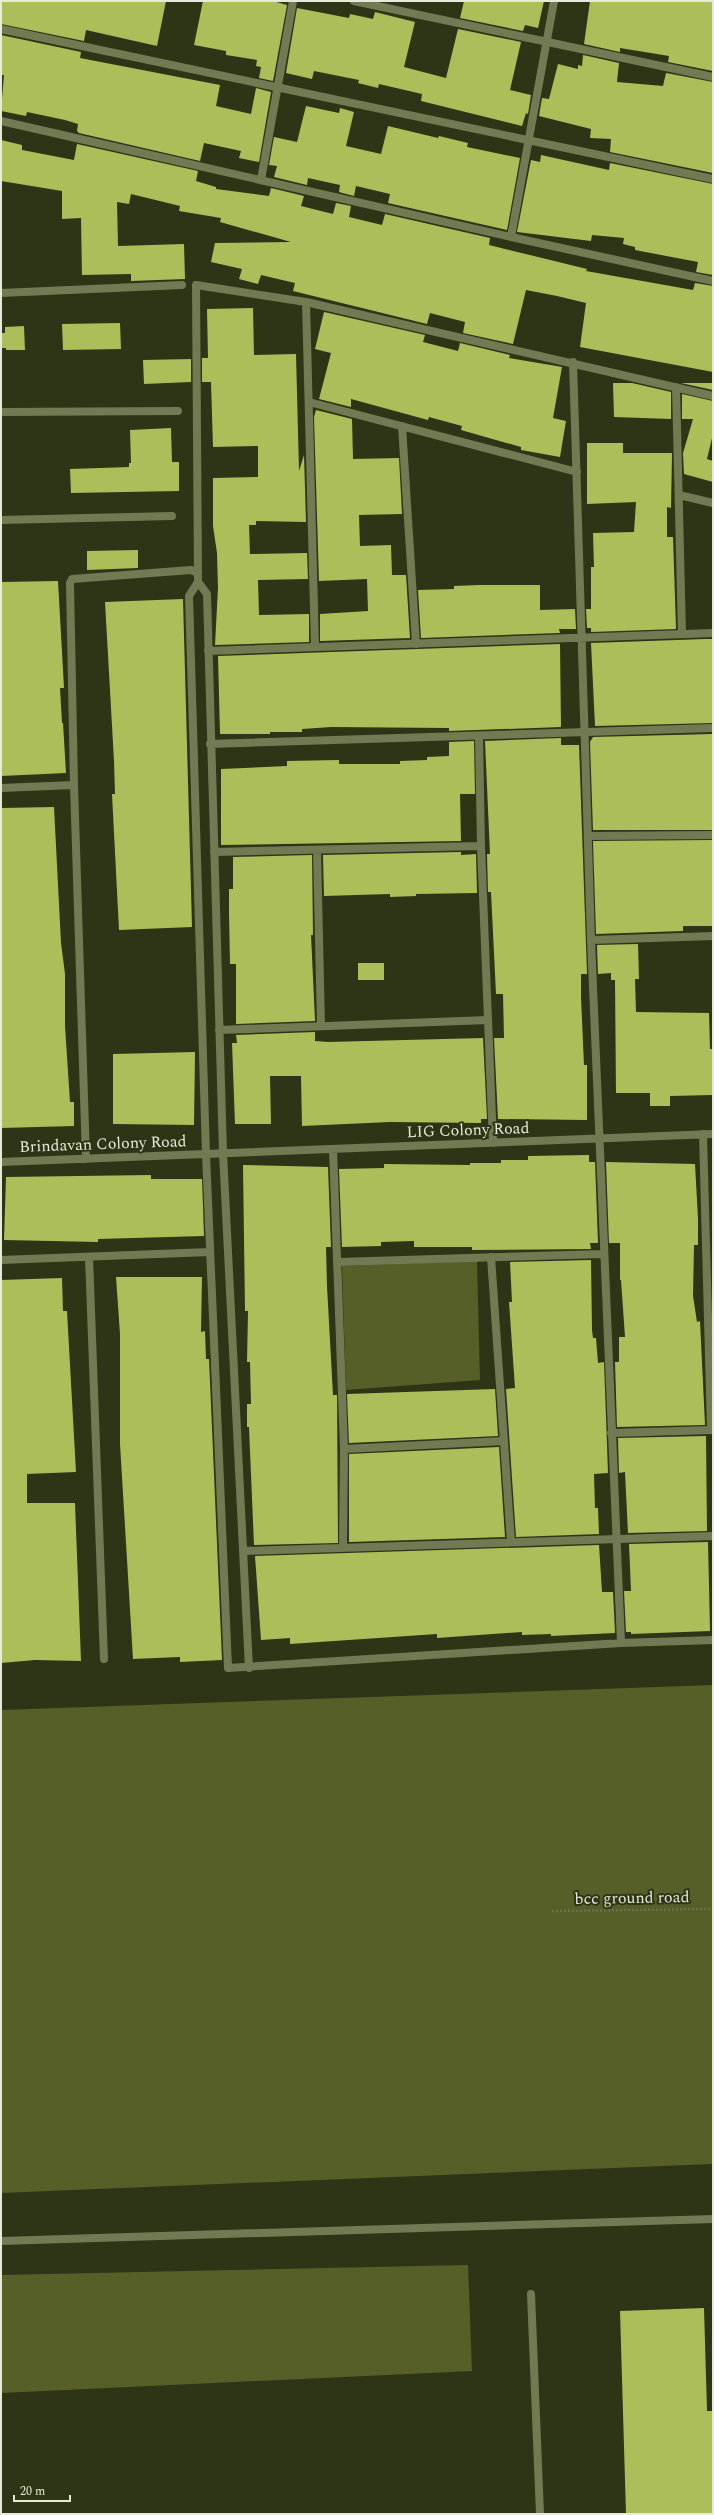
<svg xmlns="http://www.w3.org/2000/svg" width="714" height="2515" font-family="Spectral,serif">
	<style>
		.green { fill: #555f27 }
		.building { fill: #acbe5a }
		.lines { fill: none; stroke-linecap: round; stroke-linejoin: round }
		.path { stroke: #6a6f55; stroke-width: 2.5; stroke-dasharray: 2 2; stroke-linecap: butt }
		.service { stroke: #727a54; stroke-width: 8 }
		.minor { stroke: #727a54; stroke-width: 8 }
		.tertiary { stroke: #727a54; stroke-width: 8 }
		.labels { text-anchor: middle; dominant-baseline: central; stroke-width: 4; stroke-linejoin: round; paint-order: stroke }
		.street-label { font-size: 16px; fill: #e6ead8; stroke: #2e3416 }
	</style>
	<rect width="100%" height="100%" fill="#2e3416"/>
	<path class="green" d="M477,1261l3,119 -134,10 -4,-124z
		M713,1685v479l-712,29v-483z
		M468,2265l4,106 -471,22v-118z"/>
	<path class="building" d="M1,1h165l-9,45 -71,-16 -2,11 -83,-17z
		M203,1h70l14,4 -14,76 -14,-3 2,-11 -5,-1 1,-6 -31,-5v-4l-32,-6z
		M464,1h80l-6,27 -13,-3 -2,6 -63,-13z
		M590,1h123v70l-45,-9 1,-6 -49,-8v4l-36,-8z
		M297,8l52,10 1,-4 23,5 2,-7 40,10 -11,45 42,11 12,-49 63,13 -11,48 21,5 -3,19 -2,-1 -4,13 -101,-25 1,-7 -43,-10 -1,4 -20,-5 1,-3 -45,-9 -2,8 -26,-6z
		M1,35l80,17 -1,6 140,27 -4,21 35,8 5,-26 15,4 -12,70 -20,-4 2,-7 -37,-8 -4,18 -121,-28 -2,-2 1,-7 -13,-4 -38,-8 -1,4 -25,-5 3,-36h-3z
		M583,55l36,8 -2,19 46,4 3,-13 47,9v91l-103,-21 1,-13 -21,-1 1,-9 -52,-13 3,-18 7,1 9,-35 20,5v-4l4,1z
		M306,106l33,7 1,-5 14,4 -8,34 35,8 7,-28 50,12 1,-2 29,7 -1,4 53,11 -13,72 -119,-27 2,-9 -34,-8 -2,10 -15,-4 1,-7 -32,-7 -1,7 -33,-8 3,-11 -8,-1 5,-28 23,5z
		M1,140l21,5v5l52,10 3,-16 121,27 -2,10 20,6v2l53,7 2,-8 33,8 -3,10 32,8 3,-11 15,3 -2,11 33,8 3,-11 105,24 -1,7 98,24 -1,2 107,19 2,-7 18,3v86l-133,-25 6,-44 -29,-7 -31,-6 -13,54 -50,-11 2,-11 -35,-9 -3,11 -134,-33 2,-8 -34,-8 -3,9 -19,-5 3,-10 -31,-7 4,-19 76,-1 -71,-20 1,-4 -42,-7 1,-5 -49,-12 -2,10 -12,-2 1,44 66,-2 1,35 -54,2v-7l-49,1 -1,-57 -19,1v-28l-61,-10z
		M541,155l68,15 1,-7 103,21v91l-17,-3 2,-10 -63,-12v-3l-12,-3 1,-6 -32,-3 -1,6 -74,-9 14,-72 9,2z
		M253,308l1,47 42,-1 3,117 5,-16 2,67 -50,-1v4h-7l1,29 57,-1 1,26 -50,1 1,35 50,-1v28l-94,3 3,-57 -1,-35 -4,-27v-48l45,-1v-31l-45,1 -2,-65h-9v-24h6l-1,-49z
		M324,312l101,23 -2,7 35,9 2,-8 50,12 -1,3 53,9 -9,51 13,3 -6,36 -39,-7v-3l-60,-17 1,-4 -33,-9 -1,3 -77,-21v8l-32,-8 12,-46 -16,-4z
		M120,323l1,26 -58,1 -1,-26z
		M24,326l1,24h-19v-2h-5v-15h4v-6z
		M191,359v23l-47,2 -1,-24z
		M613,383h19l39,9v27l-57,-2z
		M681,383h32v7z
		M682,394l31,7v33l-6,25 6,2v21l-29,-8 -1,-21 10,-34h-11z
		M316,410l36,9 1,40 46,-1 3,56 -43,1 1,31 31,-1 1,30h14l4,63 -90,3v-27l48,-3 -1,-32 -48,2 -5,-164z
		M171,428l1,34h7v29l-108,2 -1,-24 59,-2v-4h2l-1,-33z
		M587,443h36v10h49l-1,55 -4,-1v30h6l3,92 -85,3v-4h-4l-1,-19h5v-42h3l-1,-34 41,-1 2,-30 -49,2z
		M138,550v18l-51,2v-19z
		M58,581l6,107h-4l2,35h1l3,50 -65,3v-194z
		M479,585h61v25l35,-1 1,20h-17l1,4 -139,5 -3,-48 36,-1v-3z
		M183,599l9,328 -73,3 -7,-136h3l-1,-33 -9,-159z
		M706,639h7v84l-118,3 -4,-83z
		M560,644l1,83 -112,4v-3l-118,-1 -29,2v3h-32v2h-50l-2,-78z
		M713,734v96h-120l-3,-88 3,-5z
		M561,738v7h18l8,229h-6v24l3,67h3v55l-89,-1 -4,-81h10l-1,-44h-7l-5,-102h-3l-1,-38h3l-5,-113z
		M474,741l1,53h-15l1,47 -240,4v-76l66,-3v-5l52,-1v4h61v-3l27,-1v-3l22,-1v-14z
		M54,807l7,136 4,31v52l5,76h4v24l-73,2v-320z
		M713,840v86h-30v5l-87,3 -3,-93z
		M461,852v3l15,-1 1,39 -61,1v2l-26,1v-3l-66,2 -1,-41z
		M312,855l1,80h-2l4,86 -79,3v-60h-6l-1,-51v-24h4v-32z
		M638,944l1,35h-4l1,33 73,1 1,36h3v46l-43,1v10h-20v-13h-34l-1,-113h-4v-7l-13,1 -1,-29z
		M358,963h26v17h-26z
		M315,1032v9l13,1 155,-4 4,81h-6v4l-91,-1 -88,4 -1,-50h-31l1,48h-36l-3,-81h5l-1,-8z
		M195,1052l-1,73 -81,-1v-70z
		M589,1155v7h6l3,81h-8l1,6 -119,1v-3h-58v-6l-33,1v4l-39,1 -3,-78 45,-1v-4l86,1v-2h31v-3h27v-4z
		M606,1162l89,2 3,55v26h-4l-1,51 4,26 3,-1 5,104 -88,2 -2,-65h4v-25h6l-4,-57h-1v-37h-11z
		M243,1165l85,2 3,80h-5l1,39 6,109h4l1,148 -84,2 -5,-118h-2v-23h4l-1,-42h-3l1,-51h-3z
		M151,1175v4h51l2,57 -106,3v3l-94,-2 2,-63z
		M591,1260l1,70 1,8h3l2,25 6,-1 4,111 -14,1 1,34h3l1,26 -83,3 -10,-148 9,-1 -6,-86h3l-2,-40z
		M116,1277h86l-1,55 4,-1 1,28h3l13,301 -42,2v-5l-47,2 -13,-215v-110z
		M62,1278l1,33h4l9,161 -49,2v29h48l6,158 -46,-1 -34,3v-383z
		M495,1389l3,47 -149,7 -2,-49z
		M706,1436l1,95 -79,2 -3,-61 -6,1 -1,-35z
		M499,1447l6,90 -156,5v-88z
		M708,1542l2,89 -79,3v-2h-5l-2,-41h7l-2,-47z
		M599,1545l3,47h11l2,41 -64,3v-2l-29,1v-3l-85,6v-4l-147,10v-6l-29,2 -6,-84z
		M704,2308l3,103h6v103h-87l-6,-203z"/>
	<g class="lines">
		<path class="path" d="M552,1911l161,-2"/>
		<path class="service" d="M1,293l181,-8
			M1,412l177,-1
			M1,520l171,-4
			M531,2294l9,220"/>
		<path class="minor" d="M354,1l359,76
			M1,29l712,150
			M1,121l510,116 202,44
			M261,180l32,-179
			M511,237l43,-236
			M306,302l9,345
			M573,362l18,578 30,703
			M676,387l6,247
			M713,396l-407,-94 -110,-17 2,297 -9,14 17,558 22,514 393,-25 92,-3
			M309,402l268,70
			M402,426l14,218
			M679,495l34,8
			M198,582l9,12 16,559 26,515
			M208,651l505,-18
			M479,736l2,110 12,297
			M210,744l503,-16
			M1,788l73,-3
			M588,836l125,-1
			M317,850l4,176
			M214,852l267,-6
			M591,940l122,-4
			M219,1030l269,-10
			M703,1134l8,296
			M333,1149l11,300 -1,99
			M86,1159l-12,-374 -4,-202 2,-4 119,-9 7,3
			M1,1162l712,-28
			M89,1257l15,402
			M491,1257l20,285
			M1,1260l209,-8
			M338,1262l265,-8
			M611,1433l102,-3
			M344,1449l160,-8
			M244,1551l469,-15"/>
		<path class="tertiary" d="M1,2241l712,-22"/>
	</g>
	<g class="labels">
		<g class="street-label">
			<text transform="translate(468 1130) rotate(-2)">LIG Colony Road</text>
			<text transform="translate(103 1144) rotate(-2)">Brindavan Colony Road</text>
			<text transform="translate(632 1898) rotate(-1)">bcc ground road</text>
		</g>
	</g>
	<rect width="714" height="2515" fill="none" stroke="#e6ead8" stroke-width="4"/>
	<path d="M14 2495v6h56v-6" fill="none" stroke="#e6ead8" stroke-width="2"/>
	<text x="20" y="2495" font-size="12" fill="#e6ead8" stroke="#2e3416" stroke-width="3" paint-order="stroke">20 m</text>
</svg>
